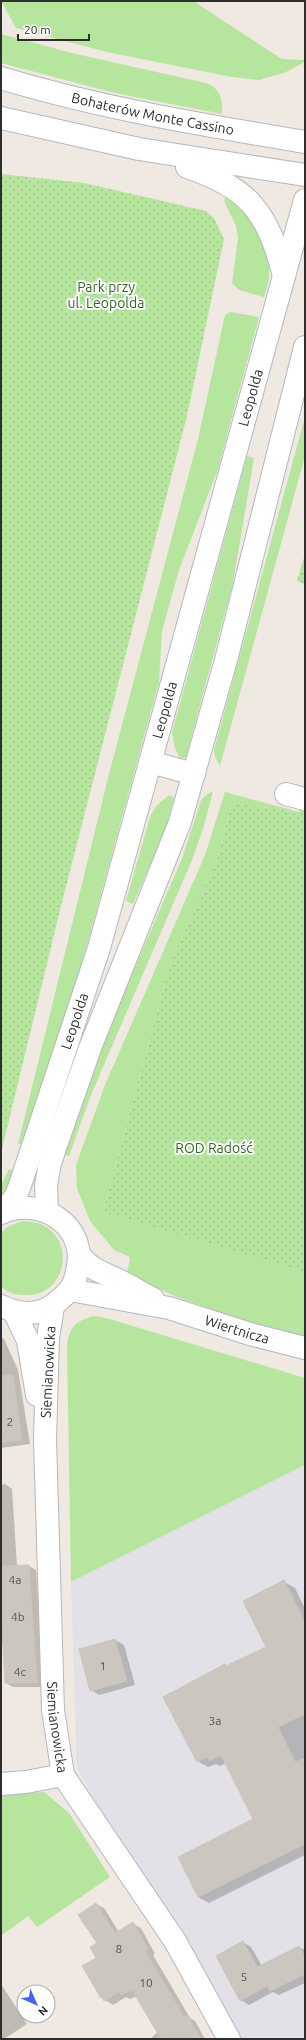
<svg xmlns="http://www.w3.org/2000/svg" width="306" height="2040" font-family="Ubuntu,sans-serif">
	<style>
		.industrial { fill: #e3e1e8 }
		.grass { fill: #b6e59e }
		.park { fill: url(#park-dots) }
		.shadow { fill: #0003 }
		.building { fill: #cbc7bf; stroke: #cbc5ba }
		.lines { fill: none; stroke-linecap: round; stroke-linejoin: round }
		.street-casing { stroke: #b4b7c1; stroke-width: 24 }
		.secondary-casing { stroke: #b4b7c1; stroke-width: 24 }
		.street { stroke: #fff; stroke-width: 22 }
		.secondary { stroke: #fff; stroke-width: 22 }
		.labels { text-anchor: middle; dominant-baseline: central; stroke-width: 4; stroke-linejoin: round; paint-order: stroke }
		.number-label { font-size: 12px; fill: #555452 }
		.street-label { font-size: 14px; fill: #2e2e2e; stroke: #fff }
		.park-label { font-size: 14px; fill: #2c6e1b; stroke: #fff }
	</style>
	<defs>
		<pattern id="park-dots" width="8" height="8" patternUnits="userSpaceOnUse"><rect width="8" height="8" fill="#b6e59e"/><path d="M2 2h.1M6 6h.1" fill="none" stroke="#9dc588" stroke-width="1.8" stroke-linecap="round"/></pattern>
	</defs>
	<rect width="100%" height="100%" fill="#efe9e1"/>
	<path class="industrial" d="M305,1465v574h-76l-152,-271 -6,-186z"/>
	<path class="grass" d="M1,1h192l89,58 23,1v2l-21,11 -25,7 -27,-3 -125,-25 -91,-24z
		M1,34l75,20 130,29c14,5 17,16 16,31l-107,-21 -114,-30z
		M226,195c26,17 45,49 43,81 0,7 -3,14 -5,21l-25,-7 -7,-7 6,-45 -2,-12 -12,-25z
		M230,312l29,5 -41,152 -39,101 -17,61 -3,51 -90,329 -43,134 -8,-1 91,-370 89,-335 27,-124z
		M305,417v39l-85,310 -5,-9 -1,-7z
		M247,456l7,2 -21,125 -47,174 -6,2 -5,-11 -3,-15z
		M213,791l-9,35 -12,34 -101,235 -22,61 -7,-2 30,-87 91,-211 18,-56 6,-6z
		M225,792l74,20 -67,-9 -16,60 -46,101 -67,248 202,60v64l-57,-14 -71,-25 -50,-23 3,-17 -16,-7 -24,-29 -13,-33 -1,-23 29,-80 100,-230z
		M169,795l5,3 -9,32 -32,74 -7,-3 24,-84 6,-11z
		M9,1169l7,2 -5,13 -10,13v-12z
		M23,1221c5,1 11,1 15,2 41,15 28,76 -15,72 -8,0 -17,-3 -22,-9v-54l8,-6z
		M93,1316l13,2 199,60v87l-234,117 -4,-238c4,-19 8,-22 26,-28z
		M44,1792l25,21 41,64 -73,50 -9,-11 -27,20v-141z"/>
	<path class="park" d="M1,174l83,9 122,28 8,7 10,21 -37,177 -125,486 -61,251z
		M305,554v30l-8,-3z
		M305,789v483l-202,-60 67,-248 46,-101 16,-60 67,9z"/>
	<path class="shadow" d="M1,1337l3,2 14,31 12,74 -29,4z
		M5,1484l7,5 5,77h12l7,4 8,117h-31l-7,-4 16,-40 -21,1v-159z
		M284,1582l11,6 10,21v246l-96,48 -11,-6 57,-77 -29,-57 -6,3 -4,-2 -8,3 -11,-6 28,-96 3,2 39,-20z
		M115,1640l9,5 11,40 -36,10 -8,-5 -11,-40z
		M96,1904l8,4 15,24 14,-8 8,4 14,26 -2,1 37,63 5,3 10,18h-55l8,-7 -21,-36 -7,3 -4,-2 -13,8 -8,-5 -8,-42 1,-15z
		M243,1942l8,5 11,19 37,-19 6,3v33l-26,12 -6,-3 -24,13 -8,-5z
		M1,1984l26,40 -23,15h-3z"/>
	<path class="building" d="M1,1375h12l9,65 -21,3z
		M29,1565l8,118h-32l-4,-71v-46z
		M284,1580l21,42v92l-27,13 17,35 10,-4v86l-107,53 -20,-40 75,-38 -32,-64 -12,6 -2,-4 -10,5 -34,-65 62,-33 1,2 40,-19 -23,-46z
		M115,1639l12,42 -37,10 -11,-42z
		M96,1903l19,30 18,-11 15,27 -3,2 39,66 3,-2 14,24h-40l-29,-49 -11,5 -2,-3 -15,9 -2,-4 -1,1 -19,-32 14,-8 -6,-11 7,-4 -19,-28z
		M243,1941l14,26 42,-21 6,11v17l-35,17 -3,-5 -27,15 -24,-45z"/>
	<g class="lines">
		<g class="street-casing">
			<g id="street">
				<path d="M286,794l19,5"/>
				<path d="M79,1255c14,15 17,15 35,23 13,6 26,14 39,21"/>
				<path id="s1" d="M70,1290l99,18 81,26 55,14"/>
				<path id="s2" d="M53,1306l-5,32 -3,101 8,271 10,65 112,166 54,98"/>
				<path d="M15,1313l13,28 9,54"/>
				<path d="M1,1784l25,-2 37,-7"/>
			</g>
		</g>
		<g class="secondary-casing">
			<g id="secondary">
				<path id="s3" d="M1,78c99,30 202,47 304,64"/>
				<path d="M1,118l138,31 166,26"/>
				<path d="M187,167c63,22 80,44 97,109"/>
				<path d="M150,762l44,12"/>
				<path d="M47,1211l-1,-25 3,-19 8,-25 33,-94 90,-226 46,-162 79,-313"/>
				<path id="s4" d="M3,1212l13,-16 4,-11 79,-237 206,-748"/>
				<path d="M1,1213c39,-18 88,13 76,58 -1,6 -3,14 -8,20 -3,3 -7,7 -11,10 -17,16 -38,14 -57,5"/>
			</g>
		</g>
		<use href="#street" class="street"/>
		<use href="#secondary" class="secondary"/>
	</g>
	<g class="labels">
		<g class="number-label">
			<text x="10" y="1421">2</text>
			<text x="15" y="1579">4a</text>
			<text x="18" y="1616">4b</text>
			<text x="103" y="1665">1</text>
			<text x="20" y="1671">4c</text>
			<text x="215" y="1720">3a</text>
			<text x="119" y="1948">8</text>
			<text x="244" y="1976">5</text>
			<text x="146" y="1982">10</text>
		</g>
		<g class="street-label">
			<text stroke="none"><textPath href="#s3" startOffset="156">Bohaterów Monte Cassino</textPath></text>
			<text stroke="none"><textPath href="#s4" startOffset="853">Leopolda</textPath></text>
			<text stroke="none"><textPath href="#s4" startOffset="529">Leopolda</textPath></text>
			<text stroke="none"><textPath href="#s4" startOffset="205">Leopolda</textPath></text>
			<text stroke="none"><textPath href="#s1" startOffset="172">Wiertnicza</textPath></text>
			<text transform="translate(48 1372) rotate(-87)">Siemianowicka</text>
			<text stroke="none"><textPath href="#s2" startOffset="422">Siemianowicka</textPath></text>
		</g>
		<g class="park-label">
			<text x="106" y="287">Park przy<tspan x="106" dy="16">ul. Leopolda</tspan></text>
			<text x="214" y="1148">ROD Radość</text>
		</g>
	</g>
	<rect width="306" height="2040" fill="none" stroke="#2e2e2e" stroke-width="4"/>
	<g transform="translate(36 2004) rotate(135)"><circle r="19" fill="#ffffff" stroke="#ababab"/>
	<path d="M0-3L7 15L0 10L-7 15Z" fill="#4264fb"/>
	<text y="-6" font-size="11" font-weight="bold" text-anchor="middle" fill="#2e2e2e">N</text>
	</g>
	<path d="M18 34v6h71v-6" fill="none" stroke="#2e2e2e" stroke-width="2"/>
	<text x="24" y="34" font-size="12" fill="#2e2e2e" stroke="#ffffff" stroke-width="3" paint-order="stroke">20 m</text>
</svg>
